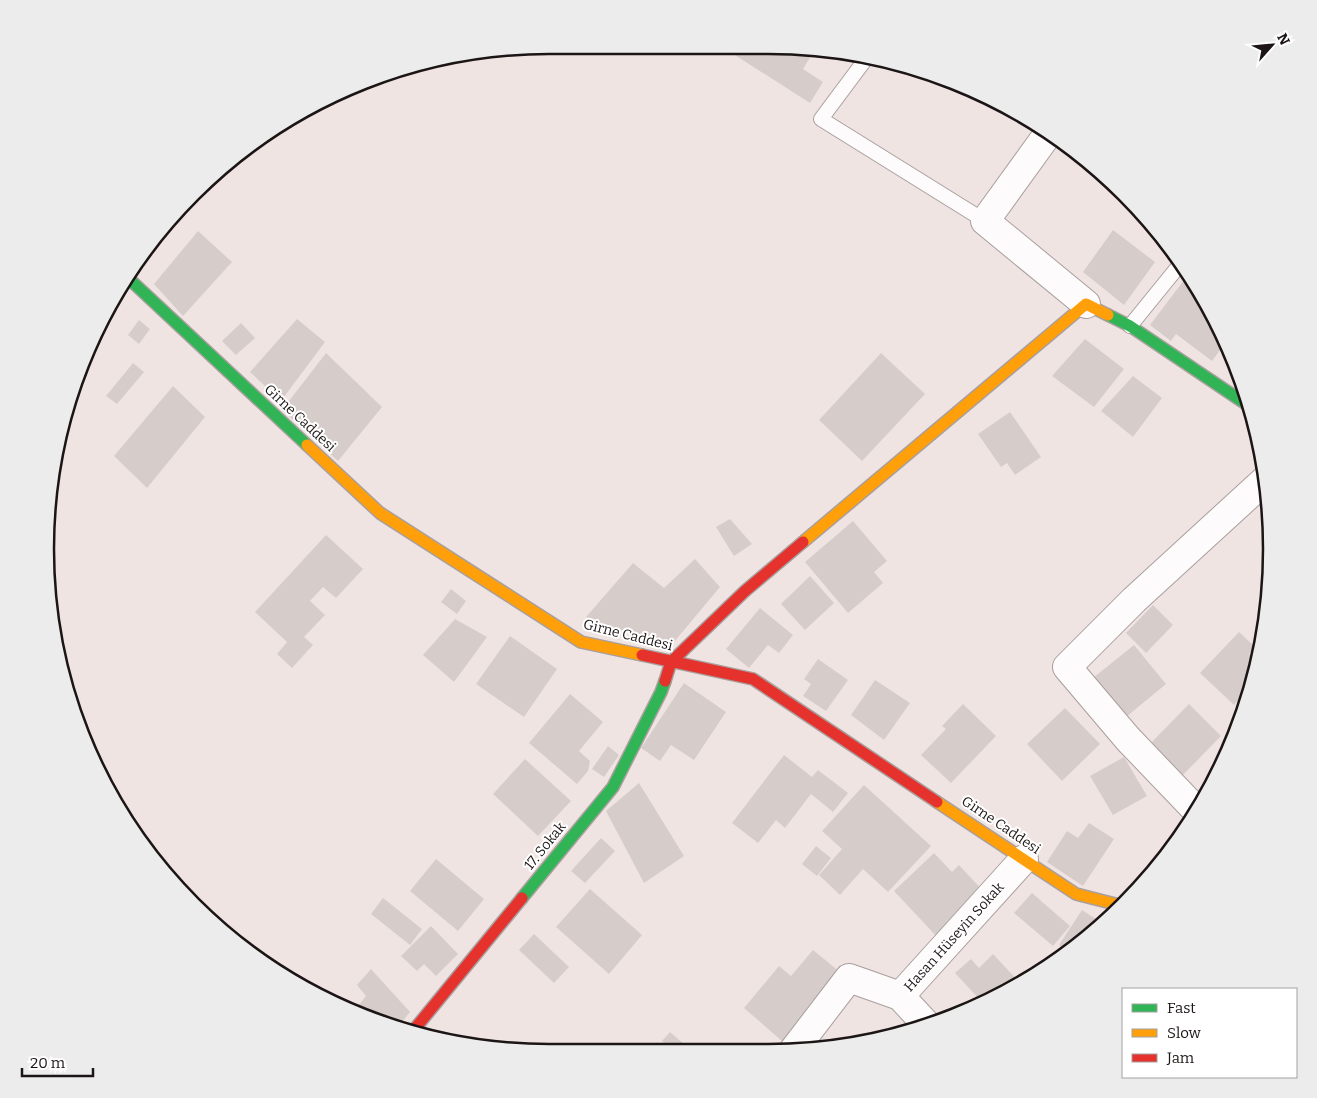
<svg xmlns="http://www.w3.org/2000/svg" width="1317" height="1098" font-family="Bitter,serif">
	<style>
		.building { fill: #d6cdcb }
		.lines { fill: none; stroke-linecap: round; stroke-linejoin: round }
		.lane-casing { stroke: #a89f9e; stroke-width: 16 }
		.street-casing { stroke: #a89f9e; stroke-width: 30 }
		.fast-casing { stroke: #a89f9e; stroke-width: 14 }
		.slow-casing { stroke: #a89f9e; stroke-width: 14 }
		.jam-casing { stroke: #a89f9e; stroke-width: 14 }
		.lane { stroke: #fdfbfb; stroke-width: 14 }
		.street { stroke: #fdfbfb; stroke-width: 28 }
		.fast { stroke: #30b455; stroke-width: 11 }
		.slow { stroke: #ff9f0a; stroke-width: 11 }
		.jam { stroke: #e5322d; stroke-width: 11 }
		.labels { text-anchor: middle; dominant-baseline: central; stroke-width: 4; stroke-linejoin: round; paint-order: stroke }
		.street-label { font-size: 14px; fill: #1c1515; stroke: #fff }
		.rim { fill: none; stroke: #1c1515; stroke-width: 2.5 }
	</style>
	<rect width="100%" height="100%" fill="#f0e4e3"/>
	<path class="building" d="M728,48l83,1 3,2 -11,18 20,13 -13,21 -83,-53z
		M1113,230l42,32 -31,43 -41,-33z
		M198,231l34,31 -49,54 -29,-32z
		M1187,276l6,4 26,48 -2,1 9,13 -14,19 -36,-27 -5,7 -21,-16z
		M297,319l28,23 -44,59 -31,-29z
		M139,320l11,9 -11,15 -11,-9z
		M241,323l14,15 -19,17 -14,-14z
		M1085,339l39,30 -30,38 -42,-31z
		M94,342l3,3 -8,8z
		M326,353l56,54 -44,54 -56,-51z
		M881,353l44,41 -63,67 -43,-41z
		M133,363l11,9 -27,32 -11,-8z
		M1133,376l29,22 -29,39 -32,-26z
		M173,386l32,31 -58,71 -33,-32z
		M1010,412l31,45 -26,18 -8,-12 -6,4 -23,-33z
		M730,519l22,25 -18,12 -18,-29z
		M853,521l34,40 -13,11 9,11 -35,30 -43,-51z
		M326,535l37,34 -27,29 -13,-11 -13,14 15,14 -21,22 9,8 -21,23 -15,-14 10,-12 -32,-30z
		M695,559l25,28 -51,61 -83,-31 47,-54 31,25z
		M810,576l24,27 -29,27 -24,-26z
		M451,589l15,12 -9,13 -16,-12z
		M1153,605l20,20 -27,28 -20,-20z
		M760,608l33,27 -14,18 -11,-8 -19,23 -23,-19z
		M455,619l32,18 -33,45 -31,-27z
		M1239,632l16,15 -6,7 9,8 -8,24 -16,19 -34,-32z
		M510,636l47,33 -33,48 -48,-33z
		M1134,645l32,39 -46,38 -32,-40z
		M818,659l30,21 -22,31 -23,-15 8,-12 -7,-5z
		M875,680l35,23 -26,37 -33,-25z
		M684,683l42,29 -32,48 -23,-15 -11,16 -19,-13z
		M570,694l33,28 -24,29 11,10 -2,10 -11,13 -48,-41z
		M963,704l33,32 -45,47 -30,-28 25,-26 -4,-3z
		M1189,704l32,32 -41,42 -32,-32z
		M1065,708l35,36 -38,37 -35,-37z
		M608,746l11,9 -15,22 -12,-8z
		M784,755l28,22 6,-7 30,23 -15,19 -22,-18 -26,34 -9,-8 -18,23 -26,-20z
		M1124,757l23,39 -34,19 -23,-39z
		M525,759l46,42 -33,35 -45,-42z
		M639,783l45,73 -40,27 -38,-72z
		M864,785l67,61 -43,46 -25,-23 -23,26 -21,-20 23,-26 -20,-18z
		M1089,823l25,16 -31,47 -36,-24 20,-31 11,7z
		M601,838l14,13 -30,32 -14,-12z
		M816,846l15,12 -14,18 -15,-12z
		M934,853l18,19 7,-7 26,28 -47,45 -44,-47z
		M436,859l48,40 -26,32 -48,-40z
		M590,889l52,46 -33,39 -53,-47z
		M1032,893l38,33 -17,20 -39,-33z
		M383,898l39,31 -12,16 -39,-31z
		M1082,910l20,13 -33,28 -10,-6z
		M431,926l27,28 -22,22 -12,-12 -7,7 -16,-15z
		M534,934l35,33 -15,16 -35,-33z
		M813,950l27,22 -58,69 -38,-33 35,-42 12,10z
		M993,954l27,29 -37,20 -28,-30 16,-14 8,9z
		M371,969l39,43 -13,16 -10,-2 -33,-15 12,-15 -9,-11z
		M670,1032l15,13 -7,8h-2l-14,-12z"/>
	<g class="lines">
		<g class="lane-casing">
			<path id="lane" d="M868,56l-47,63 164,102
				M1130,326l52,-64"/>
		</g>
		<g class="street-casing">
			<path id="street" d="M1050,131l-65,90 101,83
				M1197,811l-69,-72 -61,-72 67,-67 131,-120
				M900,996l27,29
				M793,1051l56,-73 51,18 124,-137"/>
		</g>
		<g class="fast-casing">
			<path id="fast" d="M126,276l181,169
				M1108,315l22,11 119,80
				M522,898l91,-111 48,-95 4,-11"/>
		</g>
		<g class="slow-casing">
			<path id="slow" d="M307,445l73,68 201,129 61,13
				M803,542l283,-238 22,11
				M937,802l139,92 47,12"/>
		</g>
		<g class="jam-casing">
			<path id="jam" d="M642,655l111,24 184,123
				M665,681l6,-19 74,-71 58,-49
				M413,1031l109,-133"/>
		</g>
		<use href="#lane" class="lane"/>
		<use href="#street" class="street"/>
		<use href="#fast" class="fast"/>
		<use href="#slow" class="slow"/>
		<use href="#jam" class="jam"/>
	</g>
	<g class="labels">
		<g class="street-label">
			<text transform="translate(300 418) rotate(43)">Girne Caddesi</text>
			<text transform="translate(628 635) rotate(14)">Girne Caddesi</text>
			<text transform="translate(1001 825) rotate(34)">Girne Caddesi</text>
			<text transform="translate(545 846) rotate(-51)">17. Sokak</text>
			<text transform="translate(954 937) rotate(-48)">Hasan Hüseyin Sokak</text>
		</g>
	</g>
	<path d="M0 0H1317V1098H0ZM549 54H768A495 495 0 0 1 1263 549V549A495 495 0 0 1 768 1044H549A495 495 0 0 1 54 549V549A495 495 0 0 1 549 54Z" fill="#edecec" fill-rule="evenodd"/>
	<path class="rim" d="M549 54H768A495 495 0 0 1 1263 549V549A495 495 0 0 1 768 1044H549A495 495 0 0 1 54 549V549A495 495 0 0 1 549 54Z"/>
	<rect x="1122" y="988" width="175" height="90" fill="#ffffff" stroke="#a4a1a1"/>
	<rect x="1132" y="1004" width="25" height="8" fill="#30b455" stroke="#a4a1a1"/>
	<text x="1167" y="1013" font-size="15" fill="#1c1515">Fast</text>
	<rect x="1132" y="1029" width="25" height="8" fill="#ff9f0a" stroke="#a4a1a1"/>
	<text x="1167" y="1038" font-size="15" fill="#1c1515">Slow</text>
	<rect x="1132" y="1054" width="25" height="8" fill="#e5322d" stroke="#a4a1a1"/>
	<text x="1167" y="1063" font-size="15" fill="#1c1515">Jam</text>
	<g transform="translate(1272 45) rotate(63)" stroke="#ffffff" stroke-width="4" paint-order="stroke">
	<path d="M0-4L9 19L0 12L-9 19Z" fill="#1c1515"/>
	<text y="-8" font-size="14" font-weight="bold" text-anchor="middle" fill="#1c1515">N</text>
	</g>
	<path d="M22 1068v8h71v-8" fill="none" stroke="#1c1515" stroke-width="2.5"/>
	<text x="30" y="1068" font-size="15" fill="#1c1515" stroke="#ffffff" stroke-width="4" paint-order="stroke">20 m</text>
</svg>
